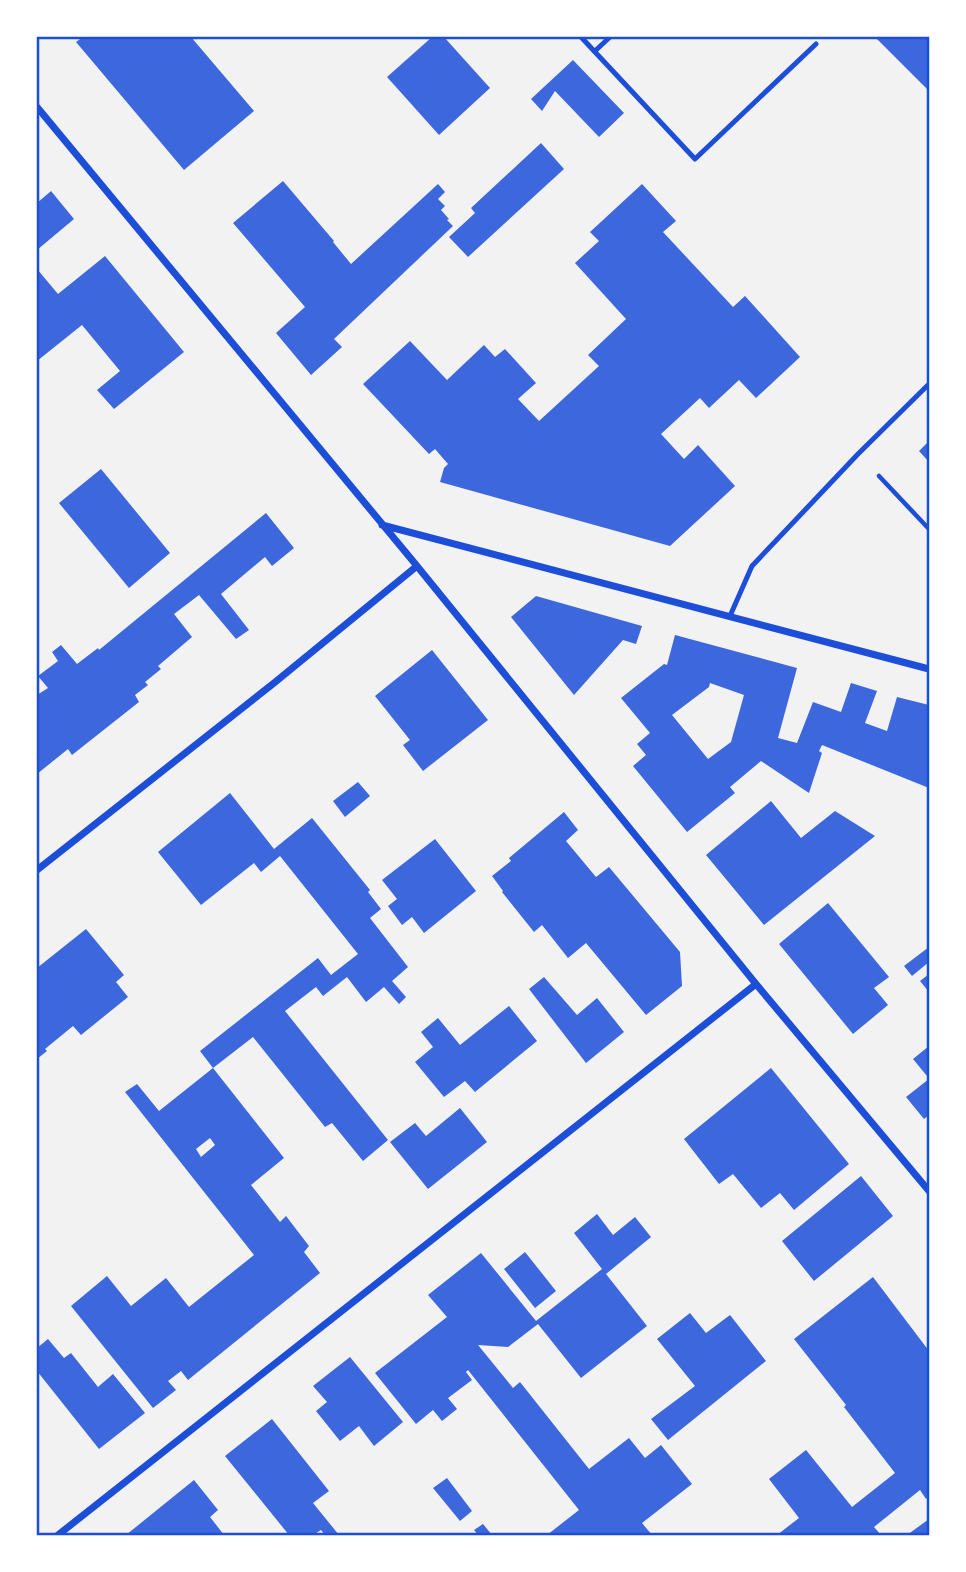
<svg xmlns="http://www.w3.org/2000/svg" width="966" height="1572" font-family="Inter,sans-serif">
	<style>
		.building { fill: #3d67dc; fill-rule: evenodd }
		.lines { fill: none; stroke-linecap: round; stroke-linejoin: round }
		.path { stroke: #1d4ed8; stroke-width: 4.5 }
		.service { stroke: #1d4ed8; stroke-width: 5 }
		.minor { stroke: #1d4ed8; stroke-width: 7 }
		.neatline { fill: none; stroke: #1d4ed8; stroke-width: 2.5 }
	</style>
	<rect width="100%" height="100%" fill="#f2f2f2"/>
	<path class="building" d="M83,37h108l63,74 -70,59 -108,-128z
		M432,37h12l46,51 -51,47 -52,-58z
		M875,37h54v54z
		M573,60l51,53 -25,24 -44,-46 -13,20 -11,-12z
		M541,143l23,26 -96,88 -19,-20 26,-24 -4,-5z
		M283,181l51,60 -1,1 18,22 87,-80 7,8 -7,7 7,7 -4,4 8,9 -2,1 6,6 -119,113 8,8 -31,28 -35,-42 29,-26 -72,-84z
		M642,184l34,37 -13,11 70,75 12,-11 55,61 -44,41 -17,-18 -30,28 -9,-10 -39,36 23,25 14,-14 37,41 -65,60 -230,-64 4,-14 4,-4 -13,-15 -6,5 -66,-70 47,-43 37,39 37,-35 11,12 10,-8 31,34 -18,16 21,22 60,-55 -11,-11 38,-36 -51,-56 24,-22 -9,-9z
		M51,191l23,28 -37,31v-47z
		M105,256l79,96 -70,57 -17,-19 23,-19 -38,-46 -45,36v-92l21,25z
		M929,441v21l-10,-11z
		M101,469l69,84 -41,35 -70,-85z
		M266,513l28,35 -22,18 -7,-9 -44,37 28,36 -13,9 -37,-44 -25,19 18,23 -34,29 3,3 -16,13 3,3 -13,10 4,7 -67,53 -4,-6 -31,25v-79l11,-7 -10,-12 20,-15 -6,-9 9,-7 16,19 21,-16 1,2z
		M536,596l106,30 -6,18 -13,-4 -49,55 -63,-78z
		M675,635l122,33 -19,70 19,5 16,-41 28,10 10,-29 26,8 -12,32 22,8 10,-34 32,8v83l-107,-43 -3,6 3,2 -13,40 -48,-32 -31,26 5,6 -48,39 -54,-66 13,-11 -9,-11 13,-11 -29,-35 43,-34 3,1zM710,683l34,12 -13,47 -23,17 -36,-44 37,-28z
		M432,650l56,70 -65,51 -20,-26 7,-5 -35,-44z
		M358,782l12,14 -25,21 -12,-16z
		M230,793l44,56 38,-31 58,72 -2,2 13,17 -11,9 38,49 -16,14 14,16 -7,7 -15,-17 -18,15 -19,-25 -24,19 -7,-9 -31,24 103,129 -25,21 -31,-38 -7,4 -72,-90 -40,31 -13,-17 118,-93 13,17 27,-21 -78,-98 -19,16 -7,-9 -53,42 -43,-53z
		M771,801l30,37 34,-27 40,25 -111,89 -58,-70z
		M564,812l14,18 -12,11 30,36 13,-10 71,85 2,34 -36,29 -60,-72 -18,15 -26,-33 -8,7 -32,-40 1,-1 -11,-15 19,-15 -2,-3z
		M435,839l41,52 -52,42 -12,-16 -10,8 -14,-19 9,-7 -15,-19z
		M828,903l61,74 -15,11 14,17 -35,29 -74,-90z
		M86,929l38,46 -8,7 12,15 -47,38 -8,-9 -28,23 2,2 -10,8v-91z
		M929,947v15l-17,14 -8,-10z
		M929,974v18l-9,-11z
		M544,977l33,38 20,-17 27,34 -38,31 -57,-74z
		M509,1006l28,35 -62,51 -10,-11 -21,16 -29,-35 18,-15 -12,-15 17,-14 22,27z
		M929,1046v28l-2,2 -14,-17z
		M213,1068l71,90 -33,27 29,37 6,-6 23,30 -5,6 16,21 -132,107 -7,-9 -13,10 8,9 -23,18 -82,-102 36,-30 24,30 35,-28 23,29 65,-52 -129,-163 12,-8 22,27zM210,1138l5,7 -14,12 -5,-8z
		M771,1068l78,96 -55,46 -14,-17 -19,15 -28,-34 -14,10 -35,-45z
		M929,1079v36l-5,4 -18,-22z
		M460,1108l27,34 -59,47 -38,-47 25,-19 11,13z
		M861,1176l32,40 -79,65 -32,-40z
		M597,1214l16,21 22,-18 16,20 -45,37 41,52 -66,52 -43,-54 -30,23 -30,-2 35,43 7,-6 69,87 40,-31 16,20 16,-13 31,39 -50,39 10,12h-105l32,-25 -111,-140 -2,2 6,8 -24,18 9,11 -15,12 -9,-11 -17,14 -41,-51 72,-56 -19,-22 53,-42 55,68 66,-52 -28,-36z
		M525,1252l31,39 -21,17 -31,-39z
		M873,1277l56,74v145l-3,3 -6,-9 -46,37 7,8h-104l22,-17 -30,-39 37,-29 46,57 43,-34 -51,-66 2,-2 -52,-66z
		M690,1313l16,20 24,-18 36,46 -98,79 -17,-21 44,-33 -38,-47z
		M48,1339l16,19 7,-5 27,34 15,-13 32,39 -46,36 -62,-78v-23z
		M350,1357l53,65 -29,24 -15,-20 -19,15 -24,-30 11,-9 -14,-16z
		M272,1419l57,72 -16,12 26,32h-14l-4,-5 -8,5h-24l-64,-79z
		M447,1478l25,33 -12,10 -27,-33z
		M194,1480l24,30 -8,7 14,18h-98z
		M929,1519v16h-22z
		M483,1524l9,11h-14l-4,-5z"/>
	<g class="lines">
		<path class="path" d="M879,476l50,53"/>
		<path class="service" d="M581,37l114,122 121,-115
			M595,51l15,-14
			M730,616l22,-50 106,-112 71,-70"/>
		<path class="minor" d="M37,107l380,459 339,418 173,207
			M382,525l547,144
			M37,870l237,-187 143,-117
			M58,1535l698,-551"/>
	</g>
	<rect width="966" height="1572" fill="none" stroke="#ffffff" stroke-width="77"/>
	<rect x="38" y="38" width="890" height="1496" class="neatline"/>
</svg>
